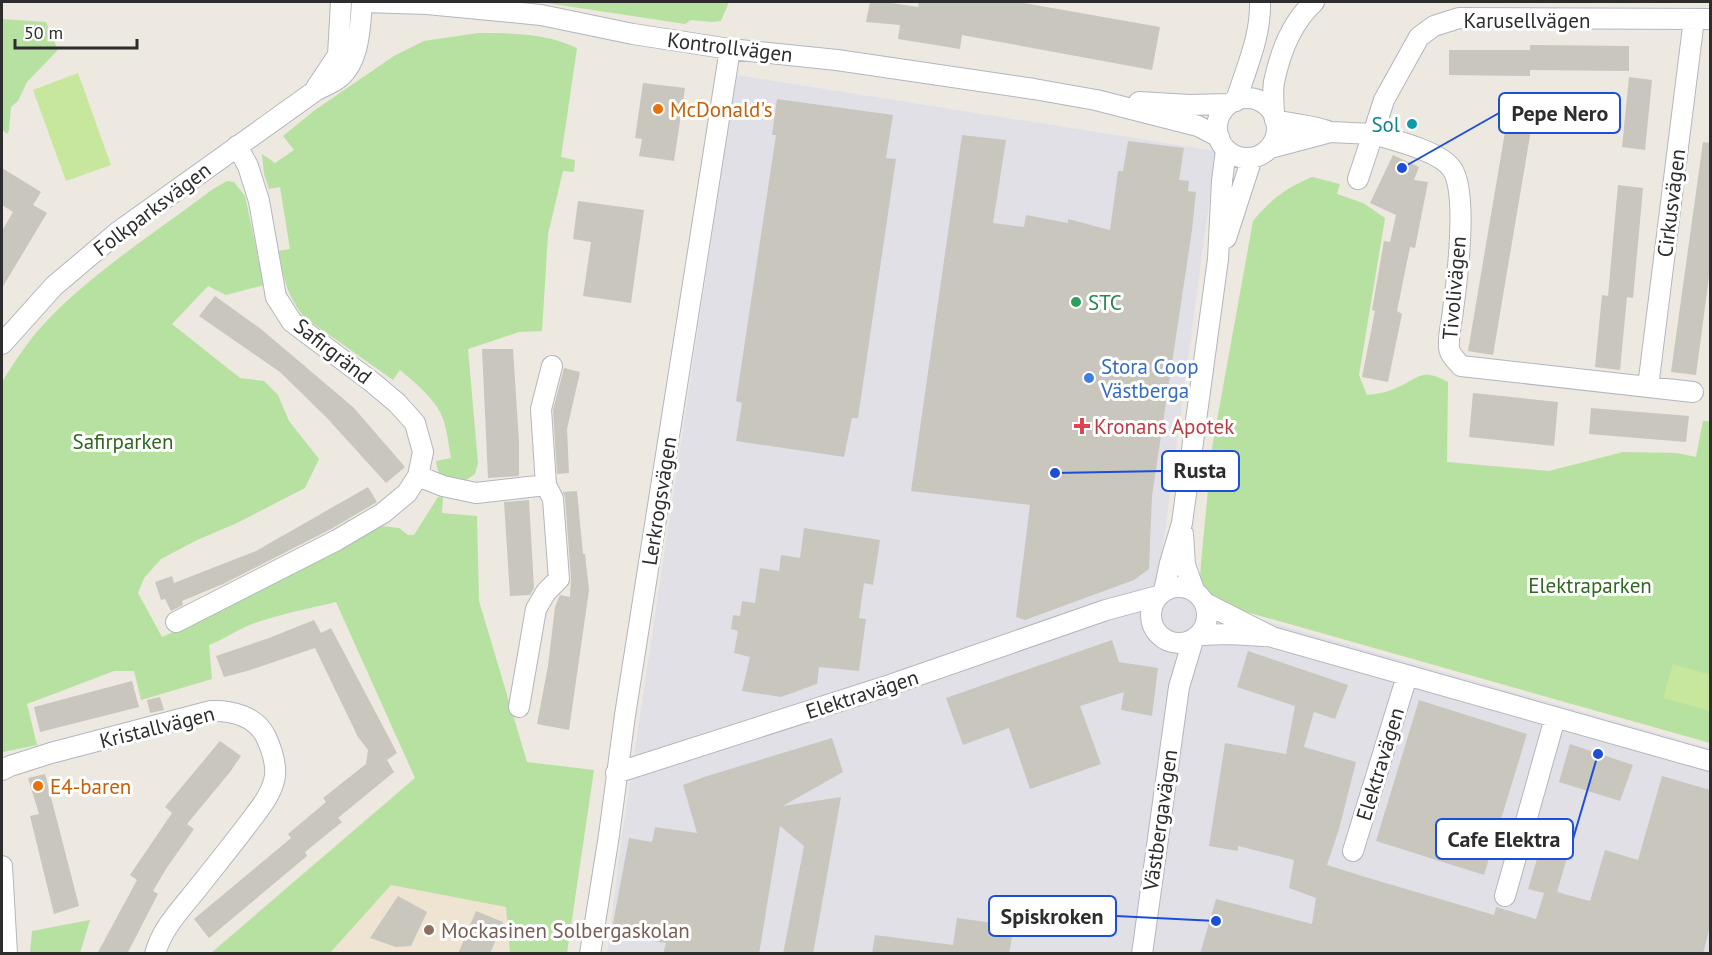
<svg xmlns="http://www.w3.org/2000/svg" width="1712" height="955" font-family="'PT Sans',sans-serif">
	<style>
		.industrial { fill: #e2e0e7 }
		.education { fill: #eee4d1 }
		.green { fill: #b6e1a0 }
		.pitch { fill: #c7e79d }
		.building { fill: #c9c6be }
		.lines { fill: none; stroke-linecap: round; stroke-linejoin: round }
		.minor-casing { stroke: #b3b6bf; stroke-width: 22 }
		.minor { stroke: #fff; stroke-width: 20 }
		.food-dot { fill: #e8710a; stroke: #fff; stroke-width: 2 }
		.culture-dot { fill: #0f9aa8; stroke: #fff; stroke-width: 2 }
		.leisure-dot { fill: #2e9e5b; stroke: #fff; stroke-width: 2 }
		.shop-dot { fill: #3f7fe0; stroke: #fff; stroke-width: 2 }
		.health-dot { fill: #e0444e; stroke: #fff; stroke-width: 2 }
		.education-dot { fill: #8d6e63; stroke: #fff; stroke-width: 2 }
		.labels { text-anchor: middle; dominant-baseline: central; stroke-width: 6; stroke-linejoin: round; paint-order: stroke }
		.street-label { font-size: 21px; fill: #2d2d2d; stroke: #fff }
		.food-label { font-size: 21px; fill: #c56008; stroke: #fff; text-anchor: start }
		.culture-label { font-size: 21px; fill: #0d838f; stroke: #fff; text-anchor: end }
		.leisure-label { font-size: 21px; fill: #27864d; stroke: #fff; text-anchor: start }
		.shop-label { font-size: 21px; fill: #366cbe; stroke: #fff; text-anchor: start }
		.health-label { font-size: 21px; fill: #be3a42; stroke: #fff; text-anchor: start }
		.park-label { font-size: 21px; fill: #2e681f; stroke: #fff }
		.education-label { font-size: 21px; fill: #785e54; stroke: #fff; text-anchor: start }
		.leader { fill: none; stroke: #1d4ed8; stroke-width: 2 }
		.callout-dot { fill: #1d4ed8; stroke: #fff; stroke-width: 2 }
		.callout { fill: #fff; stroke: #1d4ed8; stroke-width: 2 }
		.callout-label { font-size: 22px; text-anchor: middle; font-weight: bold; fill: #2d2d2d }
	</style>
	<rect width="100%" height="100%" fill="#ede8e0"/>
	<path class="industrial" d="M736,75l480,76 -59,439 553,158v205l-1103,1 15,-118z"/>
	<path class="education" d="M391,885l116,22 3,46 -180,1z"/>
	<path class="green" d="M540,2h189l-8,19 -9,1 -21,-2 -6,4z
		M2,19l44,3 12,28 -31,32 -9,19 -7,6 -2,23 -2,4 -5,-4z
		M478,33c34,0 68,0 99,15l-16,109 14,3 -1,12 -11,-1 -15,63 -6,97 -23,1 -51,17 10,114 -3,11 -15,10c-16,-3 -22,-7 -24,-23l15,-3c-3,-15 -4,-33 -11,-46 -9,-17 -26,-30 -40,-42l-7,10 -89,-63c-17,-22 -21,-39 -25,-66l11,-2 -10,-62 -11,2 -5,-15 -2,-20 13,9 19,-13 -11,-14 32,-26 79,-54 30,-15z
		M1312,177l28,7 -3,10 26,9 22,15 -26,157 8,20c8,-1 17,-2 24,-5 25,-8 28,-25 57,-8l-1,80 102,9 74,-19 54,1 19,4 7,-36h7v322l-481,-136 -16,-9 -13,-19 1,-16 11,-115 41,-227c18,-22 33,-33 59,-44z
		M227,181l7,1 11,14 19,89 -38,10 -18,-9 -36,38 68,54 24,3 14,14 11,26 30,38 -14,29 -68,35 -40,17 -36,19 -17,19 -6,15 24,44 30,-13 190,-98 17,2 9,7h6l24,-38h5l-1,16 35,3 2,85 48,161 67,8 -27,183h-57l-4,-46 -115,-22 -61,68h-119l204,-175 -79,-176c-28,7 -57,12 -84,22 -16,6 -27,15 -43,21l3,34 -71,21 -7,-29h-20l-87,33 10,41 -34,7 -1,-1v-369c13,-21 26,-41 43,-59 45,-49 114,-93 168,-134z
		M90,920l-10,33h-50l2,-22z"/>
	<path class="pitch" d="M78,73l33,92 -45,16 -33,-91z
		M1673,664l37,11v36l-47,-13z"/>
	<path class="building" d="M870,2h14l34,5 1,-5h99l142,25 -8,43 -190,-35 -2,14 -62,-10 2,-14 -34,-3z
		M1530,45l99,1v25l-99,-1v6l-81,-1v-25h81z
		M1629,77l23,3 -7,70 -23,-3z
		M643,83l42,5 -11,73 -35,-5 3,-17 -7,-1z
		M777,99l116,16 -7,43 10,1 -38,259h-6l-8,39 -108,-16 6,-38 -6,-2 40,-266h-4z
		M1508,114l25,4 -40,237 -25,-4z
		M962,135l44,5 -13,83 31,4 2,-12 42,8v-4l42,11 8,-59h5l5,-30 56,7 -5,32 10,1 -1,10 8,1 -4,38 -40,266 -3,73 -15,11 -109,40 -9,-3 14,-112 -119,-14z
		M1703,142l7,1v126l-14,106 -25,-3z
		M1393,155l26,12 -5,13 14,2 -13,66 -5,-1 -13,64 5,3 -14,68 -26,-5 13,-66 -3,-1 12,-69 6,1 6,-27 -26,-12z
		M2,168l39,24 -8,13 14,8 -45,75v-57l11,-19 -11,-7z
		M1618,185l25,3 -10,110 -6,-1 -7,73 -25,-3 7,-72 6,1z
		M578,201l66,9 -13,93 -48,-7 8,-54 -18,-3z
		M215,296l46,33 79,67 14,12 51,59 -19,16 -59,-65 -47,-46 -81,-56z
		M482,349h31l6,93v34l-31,2z
		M564,368l16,4 -13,57 2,44 -12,1 -4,-64z
		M1473,393l85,9 -4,44 -85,-9z
		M1591,408l98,8 -3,26 -97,-8z
		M368,487l9,15 -46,27 -108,55 -41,17 1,4 -12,6 -6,-12 -4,1 -6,-18 17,-6 2,7 82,-32z
		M577,491l6,63h2l4,36 -20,140 -32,-6 11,-58 7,-59 5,-12 10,2 1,-19 -6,-80 -2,-6z
		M529,500l5,88 -4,7 -20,1 -6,-94z
		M804,528l76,12 -7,45 -9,-2 -5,35 7,1 -7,52 -40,-4 -2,17 -36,13 -39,-6 8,-34 -16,-4 4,-22 -7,-2 2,-14 7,1 2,-15 13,2 5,-35 19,3 2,-16 19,3z
		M314,620l7,13 10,-5 66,125 -10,7 7,12 -56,46 4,4 -37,30 2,4 -98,82 -15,-19 97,-81 -3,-4 38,-32 -3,-4 43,-34 2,-14 -10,-13 -43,-89 -68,23 -23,6 -8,-21 53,-18z
		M1112,640l7,22 39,6 -6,48 -31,-6 3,-18 -44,14 21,58 -71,25 -21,-61 -46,17 -17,-47z
		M1248,651l100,34 -13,34 -21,-7 -10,35 52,15 -17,67 -12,36 35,11 132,39 2,-8 40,12 8,-26 -16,-4 21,-70 27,8 -19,65 33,9 15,-51 33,10 24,-84 48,14v136l-7,28h-503l16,-55 96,25 4,-26 -27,-10 5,-28 -56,-14v5l-29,-5 16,-103 61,11 9,-48 -58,-19z
		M132,681l7,26 -99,25 -6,-25z
		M160,697l4,13 -14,3 -3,-13z
		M1419,700l108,34 -43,141 -108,-34z
		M832,738l11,34 -60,34 58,-9 -28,157h-30l21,-108 -24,-20 -21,128h-96l3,-11 -55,-9 18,-96 23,4 3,-15 42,6 -14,-48 21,-8z
		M220,741l21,15 -11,16 -43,52 7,5 -28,40 -13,22 5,3 -31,60h-30l40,-74 -7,-5 42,-62 -7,-6z
		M1570,744l63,21 -13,36 -61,-19z
		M45,774l34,132 -25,8 -24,-98 9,-2 -11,-36z
		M398,896l29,16 -16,34 -15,1 -26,-9z
		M476,911l27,11 -13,32h-32z
		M957,918l57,8 -5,28h-137l3,-19 78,10z"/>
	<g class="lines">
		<g class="minor-casing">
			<path id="minor" d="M364,2l63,2 114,11 92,19 97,15 107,11 197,29 62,11 102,26 21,11
				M316,88l22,-33 3,-53
				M1217 128a30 30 0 1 1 60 0a30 30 0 1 1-60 0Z
				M1236,101c10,-33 25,-64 24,-99
				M1139,102l50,3 40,-1
				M1274,116c0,-11 -2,-23 0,-34 6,-29 18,-60 40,-80
				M1330,132l43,2 11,-34 35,-63 15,-11 25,-8 251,1
				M1270,148l60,-16c-17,-7 -36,-7 -55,-12
				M1358,179l15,-45c20,6 67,17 79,35 16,23 5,112 1,141 -1,12 -5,25 -4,37 0,7 7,13 12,19l232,26
				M1226,238l26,-80
				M2,344l52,-58 64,-54 197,-141c7,-4 15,-7 21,-11 24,-16 24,-53 26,-78
				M1648,387l46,-368
				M418,476l25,10 33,7 70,-8 7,14 6,80 -13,13 -10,17 -17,98
				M546,485l-5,-76 11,-43
				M1183,534l2,31 9,25
				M1151 615a28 28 0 1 1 56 0a28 28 0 1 1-56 0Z
				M1164,591l6,-28 12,-40 36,-264 4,-78 4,-31
				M1205,603l67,34 438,124
				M176,622l161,-82 46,-27 24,-20 11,-17 5,-24 -8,-29 -18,-20 -25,-21 -80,-60 -16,-25 -17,-96 -11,-35 -11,-20
				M1200,635l29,-1 34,2
				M2,770l8,-4 41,-13 160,-42c20,-1 45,5 55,26 6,13 12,29 8,44 -4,15 -14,27 -23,39 -18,24 -36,46 -54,69 -16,20 -35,39 -42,65
				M616,773l274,-88 216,-75 52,-14
				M1353,851l54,-175
				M2,866l5,88
				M1505,896l50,-178
				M590,954l19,-119 16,-120 105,-666
				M1142,954l37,-267 14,-47"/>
		</g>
		<use href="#minor" class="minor"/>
	</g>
	<g class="food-dot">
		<circle cx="658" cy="109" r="6"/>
		<circle cx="38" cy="786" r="6"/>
	</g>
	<circle class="culture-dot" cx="1412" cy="124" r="6"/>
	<circle class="leisure-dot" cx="1076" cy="302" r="6"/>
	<circle class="shop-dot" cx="1089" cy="378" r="6"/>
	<path class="health-dot" d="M1079 417h6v6h6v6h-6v6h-6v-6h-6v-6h6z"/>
	<circle class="education-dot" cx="429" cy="930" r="6"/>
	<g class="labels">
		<g class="street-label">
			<text x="1527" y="20">Karusellvägen</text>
			<text transform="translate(730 47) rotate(7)">Kontrollvägen</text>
			<text transform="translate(1671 203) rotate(-83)">Cirkusvägen</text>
			<text transform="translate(152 209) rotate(-37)">Folkparksvägen</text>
			<text transform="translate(1454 288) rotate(-85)">Tivolivägen</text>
			<text transform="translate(333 351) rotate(38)">Safirgränd</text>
			<text transform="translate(659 501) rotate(-81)">Lerkrogsvägen</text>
			<text transform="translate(862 694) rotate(-18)">Elektravägen</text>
			<text transform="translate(157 727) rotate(-14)">Kristallvägen</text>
			<text transform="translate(1380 764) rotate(-73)">Elektravägen</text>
			<text transform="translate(1160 820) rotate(-82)">Västbergavägen</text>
		</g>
		<g class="food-label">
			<text x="670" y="109">McDonald's</text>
			<text x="50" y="786">E4-baren</text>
		</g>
		<g class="culture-label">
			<text x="1400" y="124">Sol</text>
		</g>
		<g class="leisure-label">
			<text x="1088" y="302">STC</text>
		</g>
		<g class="shop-label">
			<text x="1101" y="366">Stora Coop<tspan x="1101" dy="24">Västberga</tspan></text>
		</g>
		<g class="health-label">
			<text x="1094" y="426">Kronans Apotek</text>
		</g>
		<g class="park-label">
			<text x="123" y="441">Safirparken</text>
			<text x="1590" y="585">Elektraparken</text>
		</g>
		<g class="education-label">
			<text x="441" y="930">Mockasinen Solbergaskolan</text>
		</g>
	</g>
	<path class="leader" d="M1402 168L1499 113M1055 473L1162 471M1598 754L1573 839M1216 921L1116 916"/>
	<g class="callout-dot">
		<circle cx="1402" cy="168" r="6"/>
		<circle cx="1055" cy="473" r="6"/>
		<circle cx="1598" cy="754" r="6"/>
		<circle cx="1216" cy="921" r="6"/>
	</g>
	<g class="callout">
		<rect x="1499" y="93" width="121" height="40" rx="6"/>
		<rect x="1162" y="451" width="77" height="40" rx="6"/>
		<rect x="1436" y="819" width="137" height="40" rx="6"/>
		<rect x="989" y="896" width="127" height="40" rx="6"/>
	</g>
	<g class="callout-label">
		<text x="1560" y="121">Pepe Nero</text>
		<text x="1200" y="478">Rusta</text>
		<text x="1504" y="847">Cafe Elektra</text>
		<text x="1052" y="924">Spiskroken</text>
	</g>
	<rect width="1712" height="955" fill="none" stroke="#2d2d2d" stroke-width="6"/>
	<path d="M15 39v9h122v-9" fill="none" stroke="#2d2d2d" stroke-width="3"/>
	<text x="24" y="39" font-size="18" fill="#2d2d2d" stroke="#ffffff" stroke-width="4.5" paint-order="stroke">50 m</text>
</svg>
